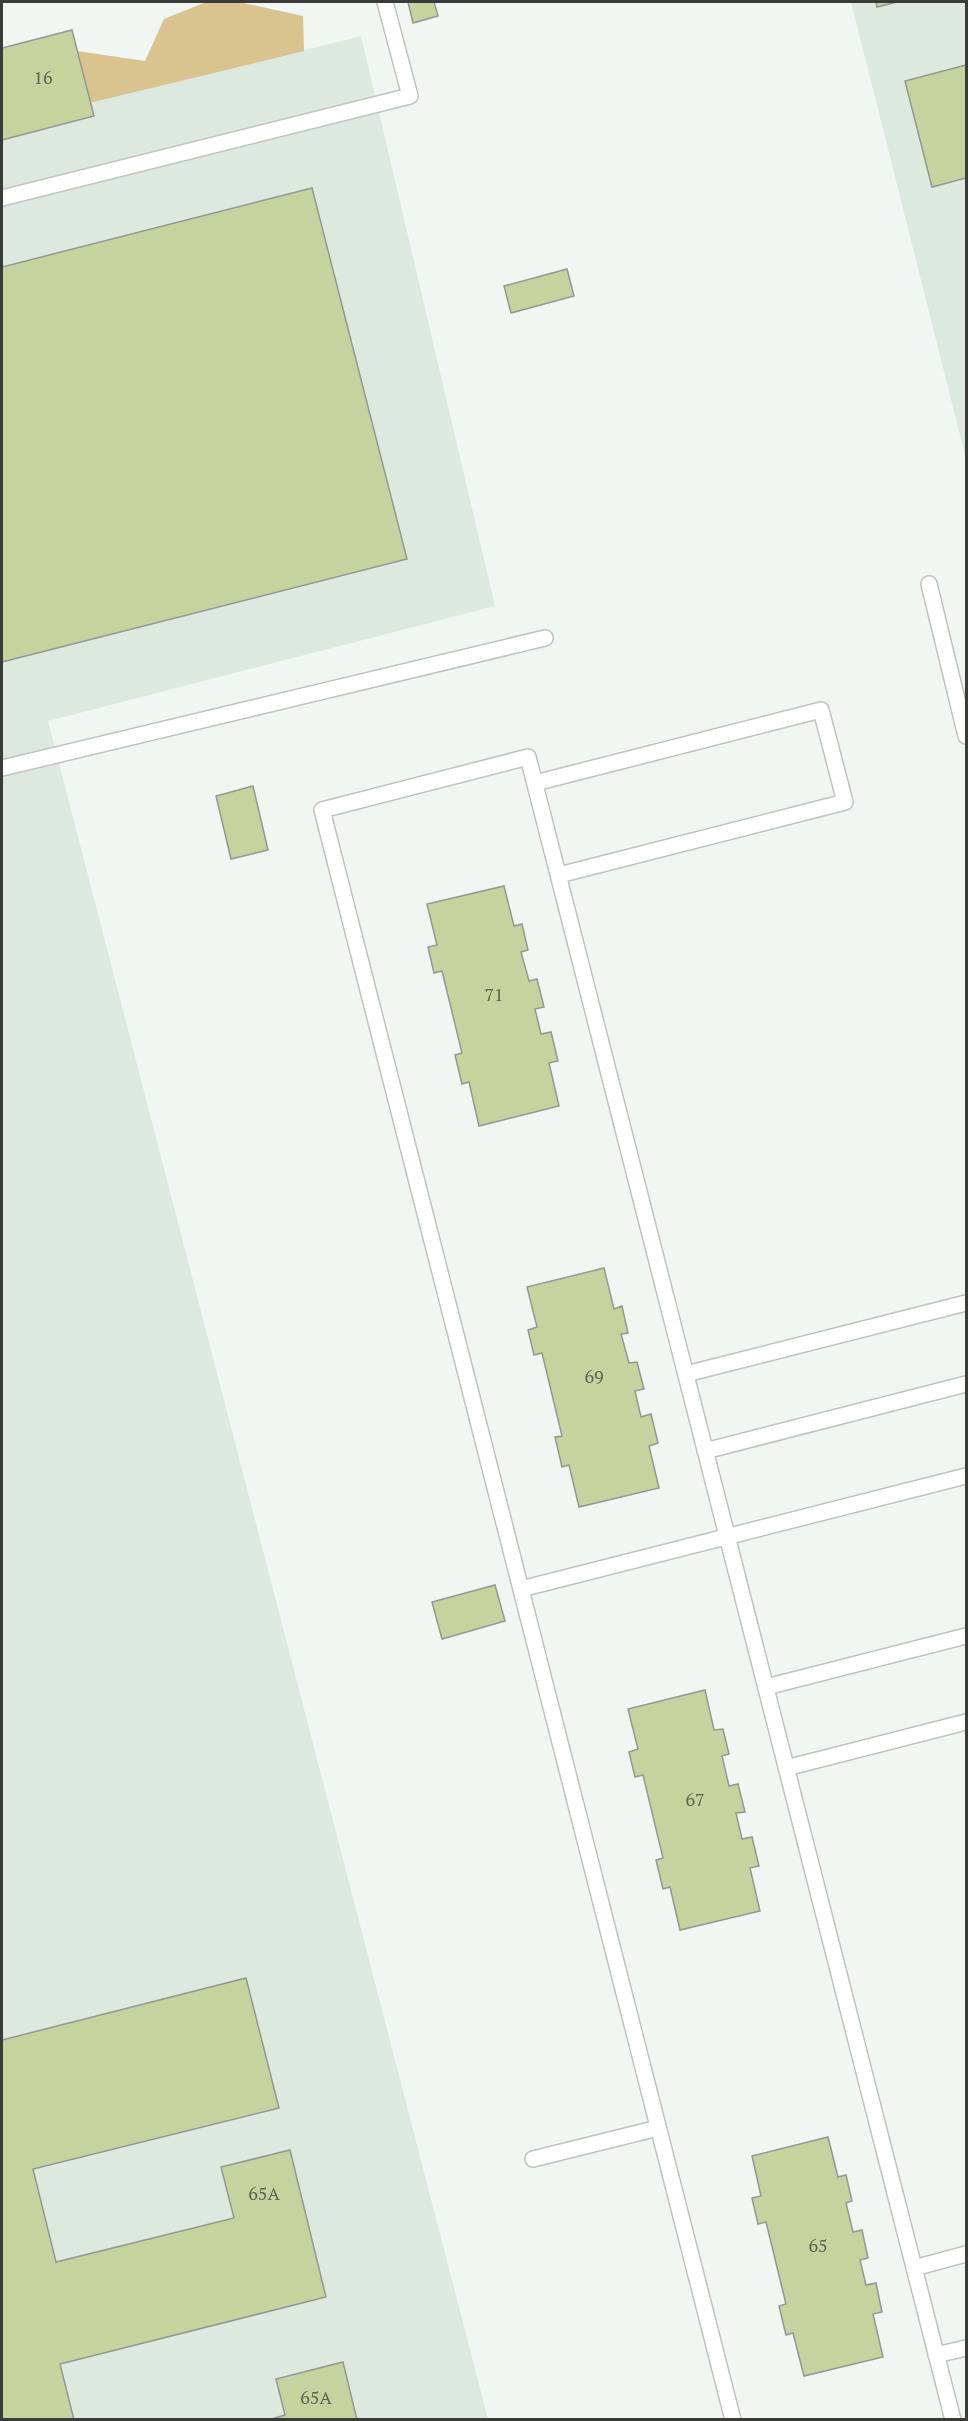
<svg xmlns="http://www.w3.org/2000/svg" width="968" height="2421" font-family="'PT Serif',serif">
	<style>
		.built { fill: #dde9df }
		.forest { fill: #d9c490 }
		.building { fill: #c5d39e; stroke: #969792; stroke-width: 1.5 }
		.lines { fill: none; stroke-linecap: round; stroke-linejoin: round }
		.service-casing { stroke: #bfc4c0; stroke-width: 18 }
		.service { stroke: #fff; stroke-width: 15 }
		.labels { text-anchor: middle; dominant-baseline: central; stroke-width: 6; stroke-linejoin: round; paint-order: stroke }
		.number-label { font-size: 18px; fill: #5d6253 }
	</style>
	<rect width="100%" height="100%" fill="#f0f6f1"/>
	<path class="built" d="M851,2h115v457z
		M72,30l19,73 270,-67 134,570 -447,115 440,1698 -486,1v-2372z"/>
	<path class="forest" d="M206,2h33l64,14 1,35 -214,52 -13,-52 68,10 19,-42z"/>
	<path class="building" d="M408,2h26l4,14 -25,7z
		M876,2h21l-20,5z
		M72,30l22,86 -92,24v-92z
		M966,65v113l-34,9 -27,-106z
		M312,188l95,371 -405,103v-395z
		M567,269l7,27 -63,17 -7,-27z
		M253,786l15,64 -37,9 -15,-63z
		M504,886l10,40 8,-2 6,26 -7,2 8,29 8,-2 7,28 -9,2 6,25 10,-2 7,29 -9,2 10,43 -80,20 -10,-44 -7,2 -7,-29 7,-2 -20,-82 -8,2 -6,-26 9,-2 -10,-41z
		M604,1268l10,41 8,-3 6,27 -7,1 8,29 8,-1 7,27 -9,2 6,26 10,-3 7,29 -9,3 10,42 -80,19 -10,-42 -7,2 -7,-30 7,-1 -20,-83 -8,2 -6,-25 9,-3 -10,-40z
		M495,1585l10,36 -63,18 -10,-37z
		M705,1690l9,40 9,-1 6,25 -7,2 7,30 9,-2 7,28 -9,1 6,26 10,-2 7,29 -9,2 10,43 -80,19 -10,-43 -7,2 -7,-29 7,-2 -20,-83 -8,2 -6,-25 9,-3 -10,-40z
		M246,1978l33,130 -246,61 23,93 178,-44 -13,-51 69,-17 36,147 -266,67 14,56h-72v-380z
		M828,2137l10,40 8,-2 6,26 -6,2 7,29 9,-2 6,28 -8,2 6,25 10,-2 6,29 -9,2 10,43 -79,19 -11,-43 -7,2 -7,-29 7,-2 -20,-82 -8,2 -6,-26 9,-2 -9,-40z
		M343,2362l14,58h-89l17,-5 -9,-36z"/>
	<g class="lines">
		<g class="service-casing">
			<path id="service" d="M2,198l408,-102 -25,-94
				M929,584l37,152
				M2,768l543,-130
				M535,783l286,-73 24,92 -286,73
				M686,1374l280,-71
				M705,1451l261,-67
				M521,1589l445,-113
				M766,1687l200,-51
				M786,1768l180,-46
				M533,2159l125,-31
				M914,2268l52,-14
				M936,2355l30,-7
				M733,2420l-411,-1610 206,-53 425,1663"/>
		</g>
		<use href="#service" class="service"/>
	</g>
	<g class="labels">
		<g class="number-label">
			<text x="43" y="77">16</text>
			<text x="494" y="994">71</text>
			<text x="594" y="1376">69</text>
			<text x="695" y="1799">67</text>
			<text x="264" y="2193">65А</text>
			<text x="818" y="2245">65</text>
			<text x="316" y="2397">65А</text>
		</g>
	</g>
	<rect width="968" height="2421" fill="none" stroke="#3a3c3a" stroke-width="6"/>
</svg>
